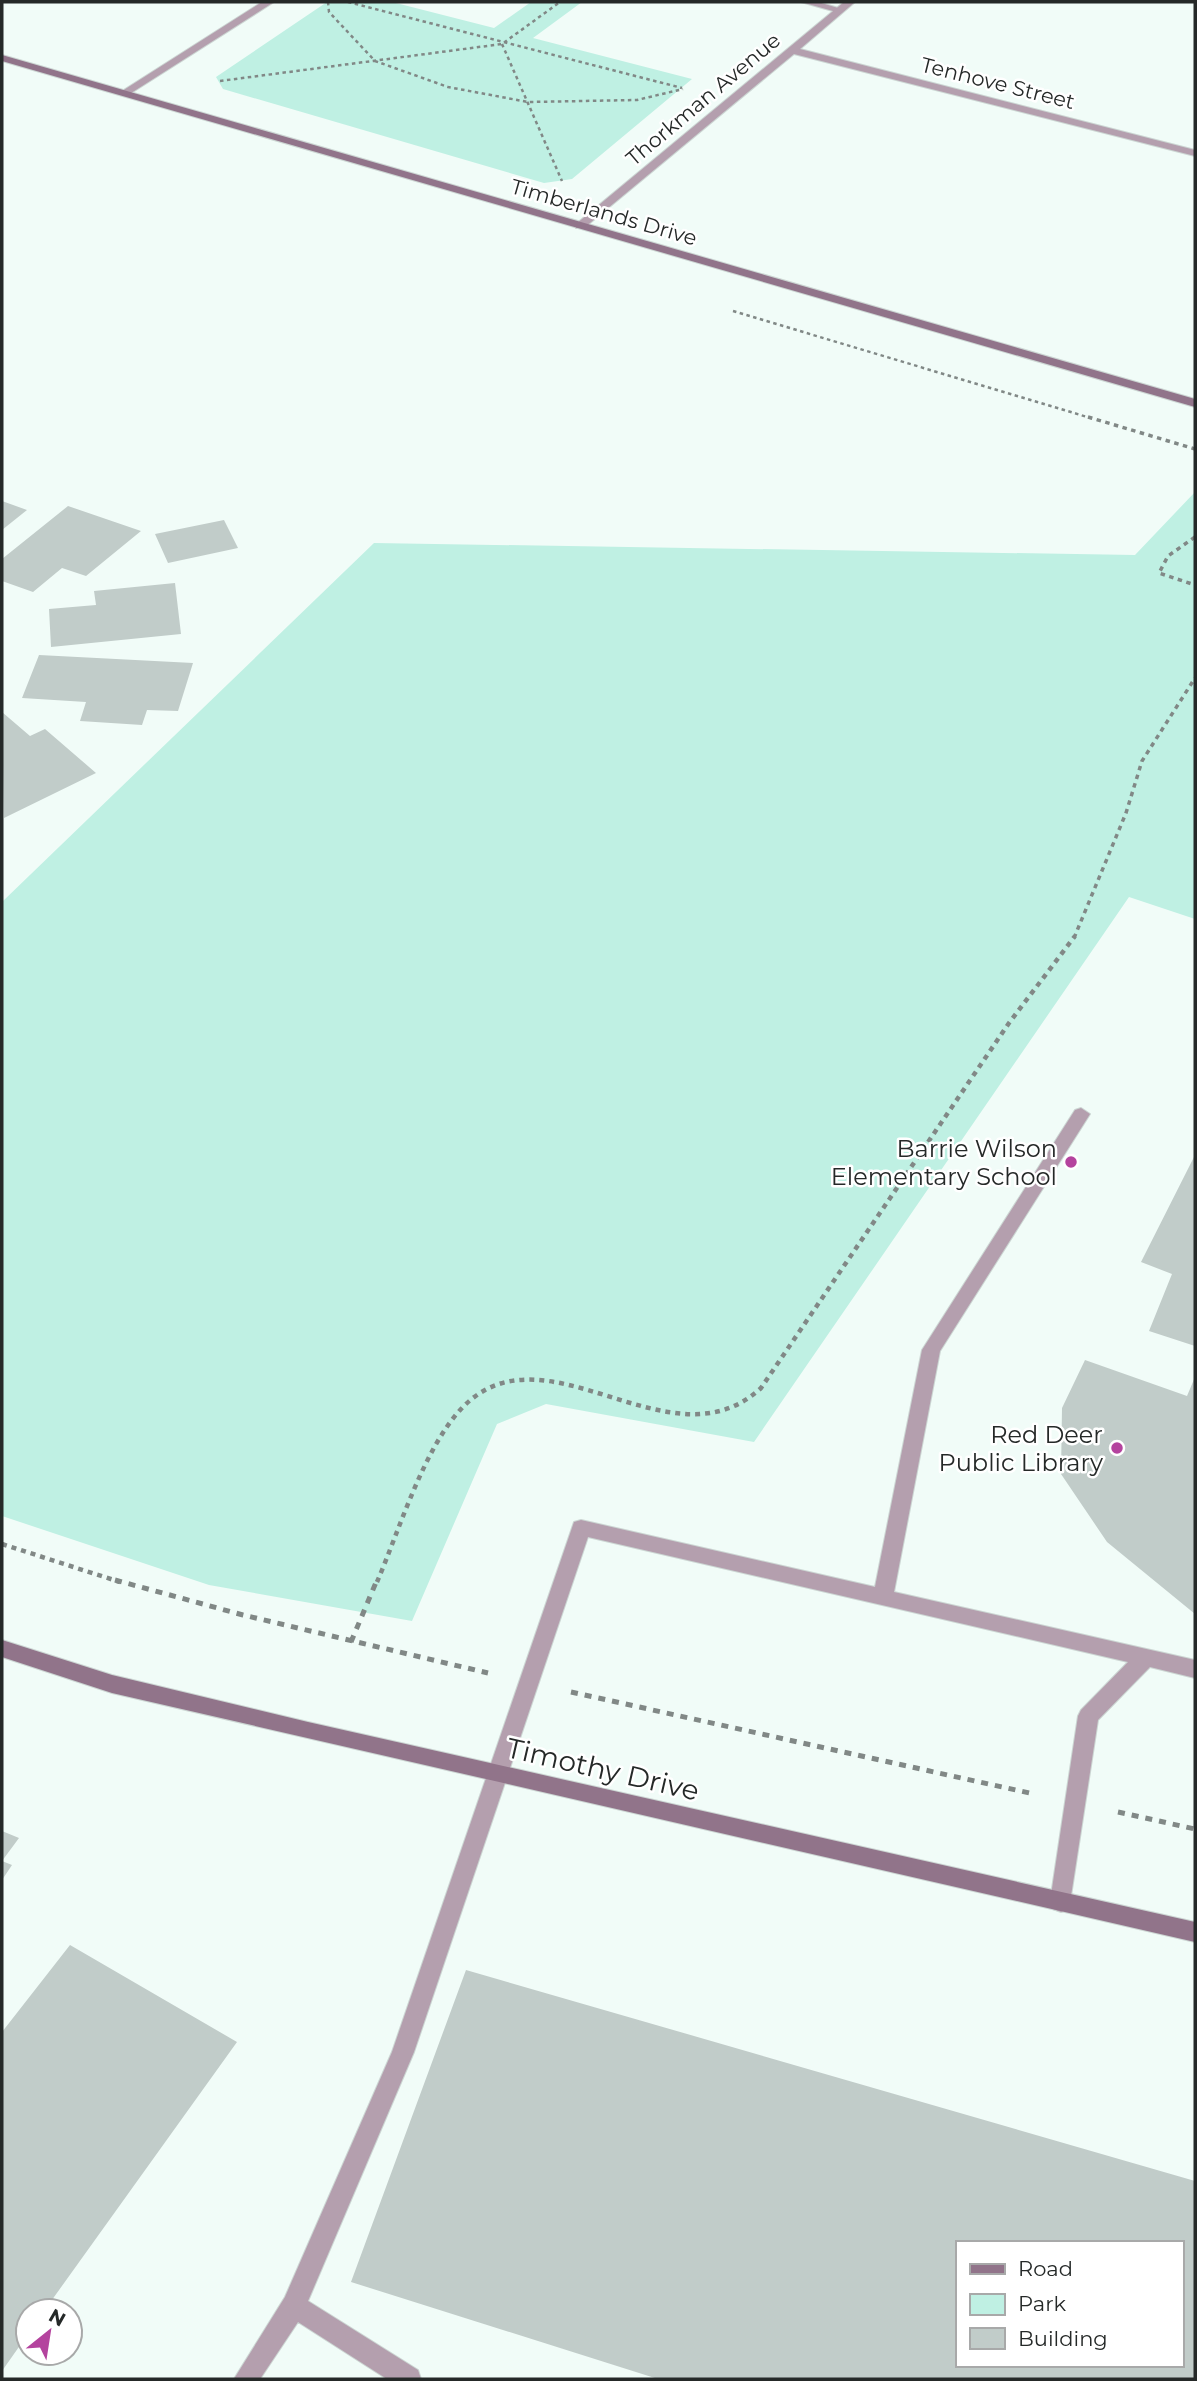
<svg xmlns="http://www.w3.org/2000/svg" width="1197" height="2381" font-family="Montserrat,sans-serif">
	<style>
		.green { fill: #bff0e3 }
		.building { fill: #c1ccc9; fill-rule: evenodd }
		.lines { fill: none; stroke-linecap: round; stroke-linejoin: round }
		.lane-casing { stroke: #ccd6d3; stroke-width: 2 }
		.street-casing { stroke: #ccd6d3; stroke-width: 2 }
		.secondary-casing { stroke: #ccd6d3; stroke-width: 2 }
		.path-far3 { stroke: #818886; stroke-width: 2.5; stroke-dasharray: 3.5 3.5; stroke-linecap: butt }
		.path-far2 { stroke: #818886; stroke-width: 3.5; stroke-dasharray: 4.5 4.5; stroke-linecap: butt }
		.path-far1 { stroke: #818886; stroke-width: 4.5; stroke-dasharray: 5 5; stroke-linecap: butt }
		.path { stroke: #818886; stroke-width: 5; stroke-dasharray: 7 7; stroke-linecap: butt }
		.lane { fill: #b49fae; fill-rule: evenodd }
		.street { fill: #b49fae; fill-rule: evenodd }
		.secondary { fill: #91748a; fill-rule: evenodd }
		.poi-dot { fill: #b4439e; stroke: #fff; stroke-width: 2.5 }
		.labels { text-anchor: middle; dominant-baseline: central; stroke-width: 5; stroke-linejoin: round; paint-order: stroke }
		.far-street-label { font-size: 21px; fill: #252928; stroke: #fff }
		.poi-label { font-size: 24px; fill: #252928; stroke: #fff; text-anchor: end }
		.near-street-label { font-size: 28px; fill: #252928; stroke: #fff }
	</style>
	<rect width="100%" height="100%" fill="#f1fcf8"/>
	<path class="green" d="M327,2h65l102,26 37,-26h51l-49,36 159,41 -120,100 -28,4 -321,-94 -7,-12z
		M1195,492v427l-66,-22 -375,545 -208,-38 -49,20 -85,197 -203,-36 -207,-69v-614l372,-359 761,12z"/>
	<path class="building" d="M2,501l25,9 -25,20z
		M68,506l73,25 -55,45 -24,-8 -29,24 -31,-11v-22z
		M224,520l14,28 -70,15 -13,-29z
		M175,583l6,51 -130,13 -2,-38 47,-4 -2,-14z
		M39,655l154,8 -15,48 -31,-1 -5,15 -62,-4 6,-19 -64,-4z
		M2,712l28,24 15,-7 51,44 -92,45z
		M1195,1155v191l-46,-15 23,-57 -31,-12z
		M1085,1360l102,36 8,-19v237l-88,-72 -46,-68 1,-66z
		M2,1831l17,7 -17,23 10,4 -10,15z
		M70,1945l167,97 -193,269h-16v23l-26,37v-339z
		M466,1970l729,211v198h-537l-307,-97zM957,2243h224v122h-224z"/>
	<g class="lines">
		<g class="lane-casing">
			<path id="lane" d="M801,2h17l27,8 -5,3z
				M1081,1108l9,6 -150,237 -46,241 301,68v18l-45,-11 -52,53 -29,189 -8,3 -8,-3 -3,-7 28,-186 3,-6 47,-48 -540,-125 -174,515 -106,249 110,69 3,9h-34l-89,-57 -38,57h-26l51,-82 107,-245 182,-530 7,-2 294,67 47,-237 153,-240z"/>
		</g>
		<g class="street-casing">
			<path id="street" d="M262,2h12l-146,93 -9,-2z
				M844,2h11l-55,47 395,101v6l-401,-102 -210,174h-8v-4z"/>
		</g>
		<g class="secondary-casing">
			<path id="secondary" d="M2,55l1193,344v8l-1193,-346z
				M2,1640l110,35 196,47 887,200v20l-1083,-249 -110,-36z"/>
		</g>
		<path class="path-far3" d="M328,2l1,10 46,49 73,26 80,15 109,-2 46,-11
			M348,2l334,86
			M502,44l60,137
			M220,81l282,-37 58,-42
			M733,311l361,108"/>
		<path class="path-far2" d="M1088,417l107,32
			M1195,537l-27,19 -9,17 36,12
			M1074,938l52,-125 16,-52 53,-83"/>
		<path class="path-far1" d="M2,1544l118,38
			M377,1582c22,-51 46,-132 84,-173 84,-90 209,63 300,-21l248,-365 66,-87"/>
		<path class="path" d="M115,1580l128,35 245,58
			M351,1642l26,-62
			M571,1692l463,102
			M1118,1812l77,17"/>
		<use href="#lane" class="lane"/>
		<use href="#street" class="street"/>
		<use href="#secondary" class="secondary"/>
	</g>
	<g class="poi-dot">
		<circle cx="1071" cy="1162" r="7"/>
		<circle cx="1117" cy="1448" r="7"/>
	</g>
	<g class="labels">
		<g class="far-street-label">
			<text transform="translate(998 83) rotate(14)">Tenhove Street</text>
			<text transform="translate(703 99) rotate(-40)">Thorkman Avenue</text>
			<text transform="translate(604 212) rotate(16)">Timberlands Drive</text>
		</g>
		<g class="poi-label">
			<text x="1057" y="1148">Barrie Wilson<tspan x="1057" dy="28">Elementary School</tspan></text>
			<text x="1103" y="1434">Red Deer<tspan x="1103" dy="28">Public Library</tspan></text>
		</g>
		<g class="near-street-label">
			<text transform="translate(603 1769) rotate(13)">Timothy Drive</text>
		</g>
	</g>
	<rect width="1197" height="2381" fill="none" stroke="#252928" stroke-width="7"/>
	<rect x="956" y="2241" width="228" height="126" fill="#ffffff" stroke="#a8a9a9" stroke-width="2"/>
	<rect x="970" y="2264" width="35" height="10" fill="#91748a" stroke="#a8a9a9" stroke-width="2"/>
	<text x="1018" y="2276" font-size="21" fill="#252928">Road</text>
	<rect x="970" y="2294" width="35" height="21" fill="#bff0e3" stroke="#a8a9a9" stroke-width="2"/>
	<text x="1018" y="2311" font-size="21" fill="#252928">Park</text>
	<rect x="970" y="2328" width="35" height="21" fill="#c1ccc9" stroke="#a8a9a9" stroke-width="2"/>
	<text x="1018" y="2346" font-size="21" fill="#252928">Building</text>
	<g transform="translate(49 2332) rotate(30)"><circle r="33" fill="#ffffff" stroke="#a8a9a9" stroke-width="2"/>
	<path d="M0-5L12 26L0 18L-12 26Z" fill="#b4439e"/>
	<text y="-10" font-size="19" font-weight="bold" text-anchor="middle" fill="#252928">N</text>
	</g>
</svg>
